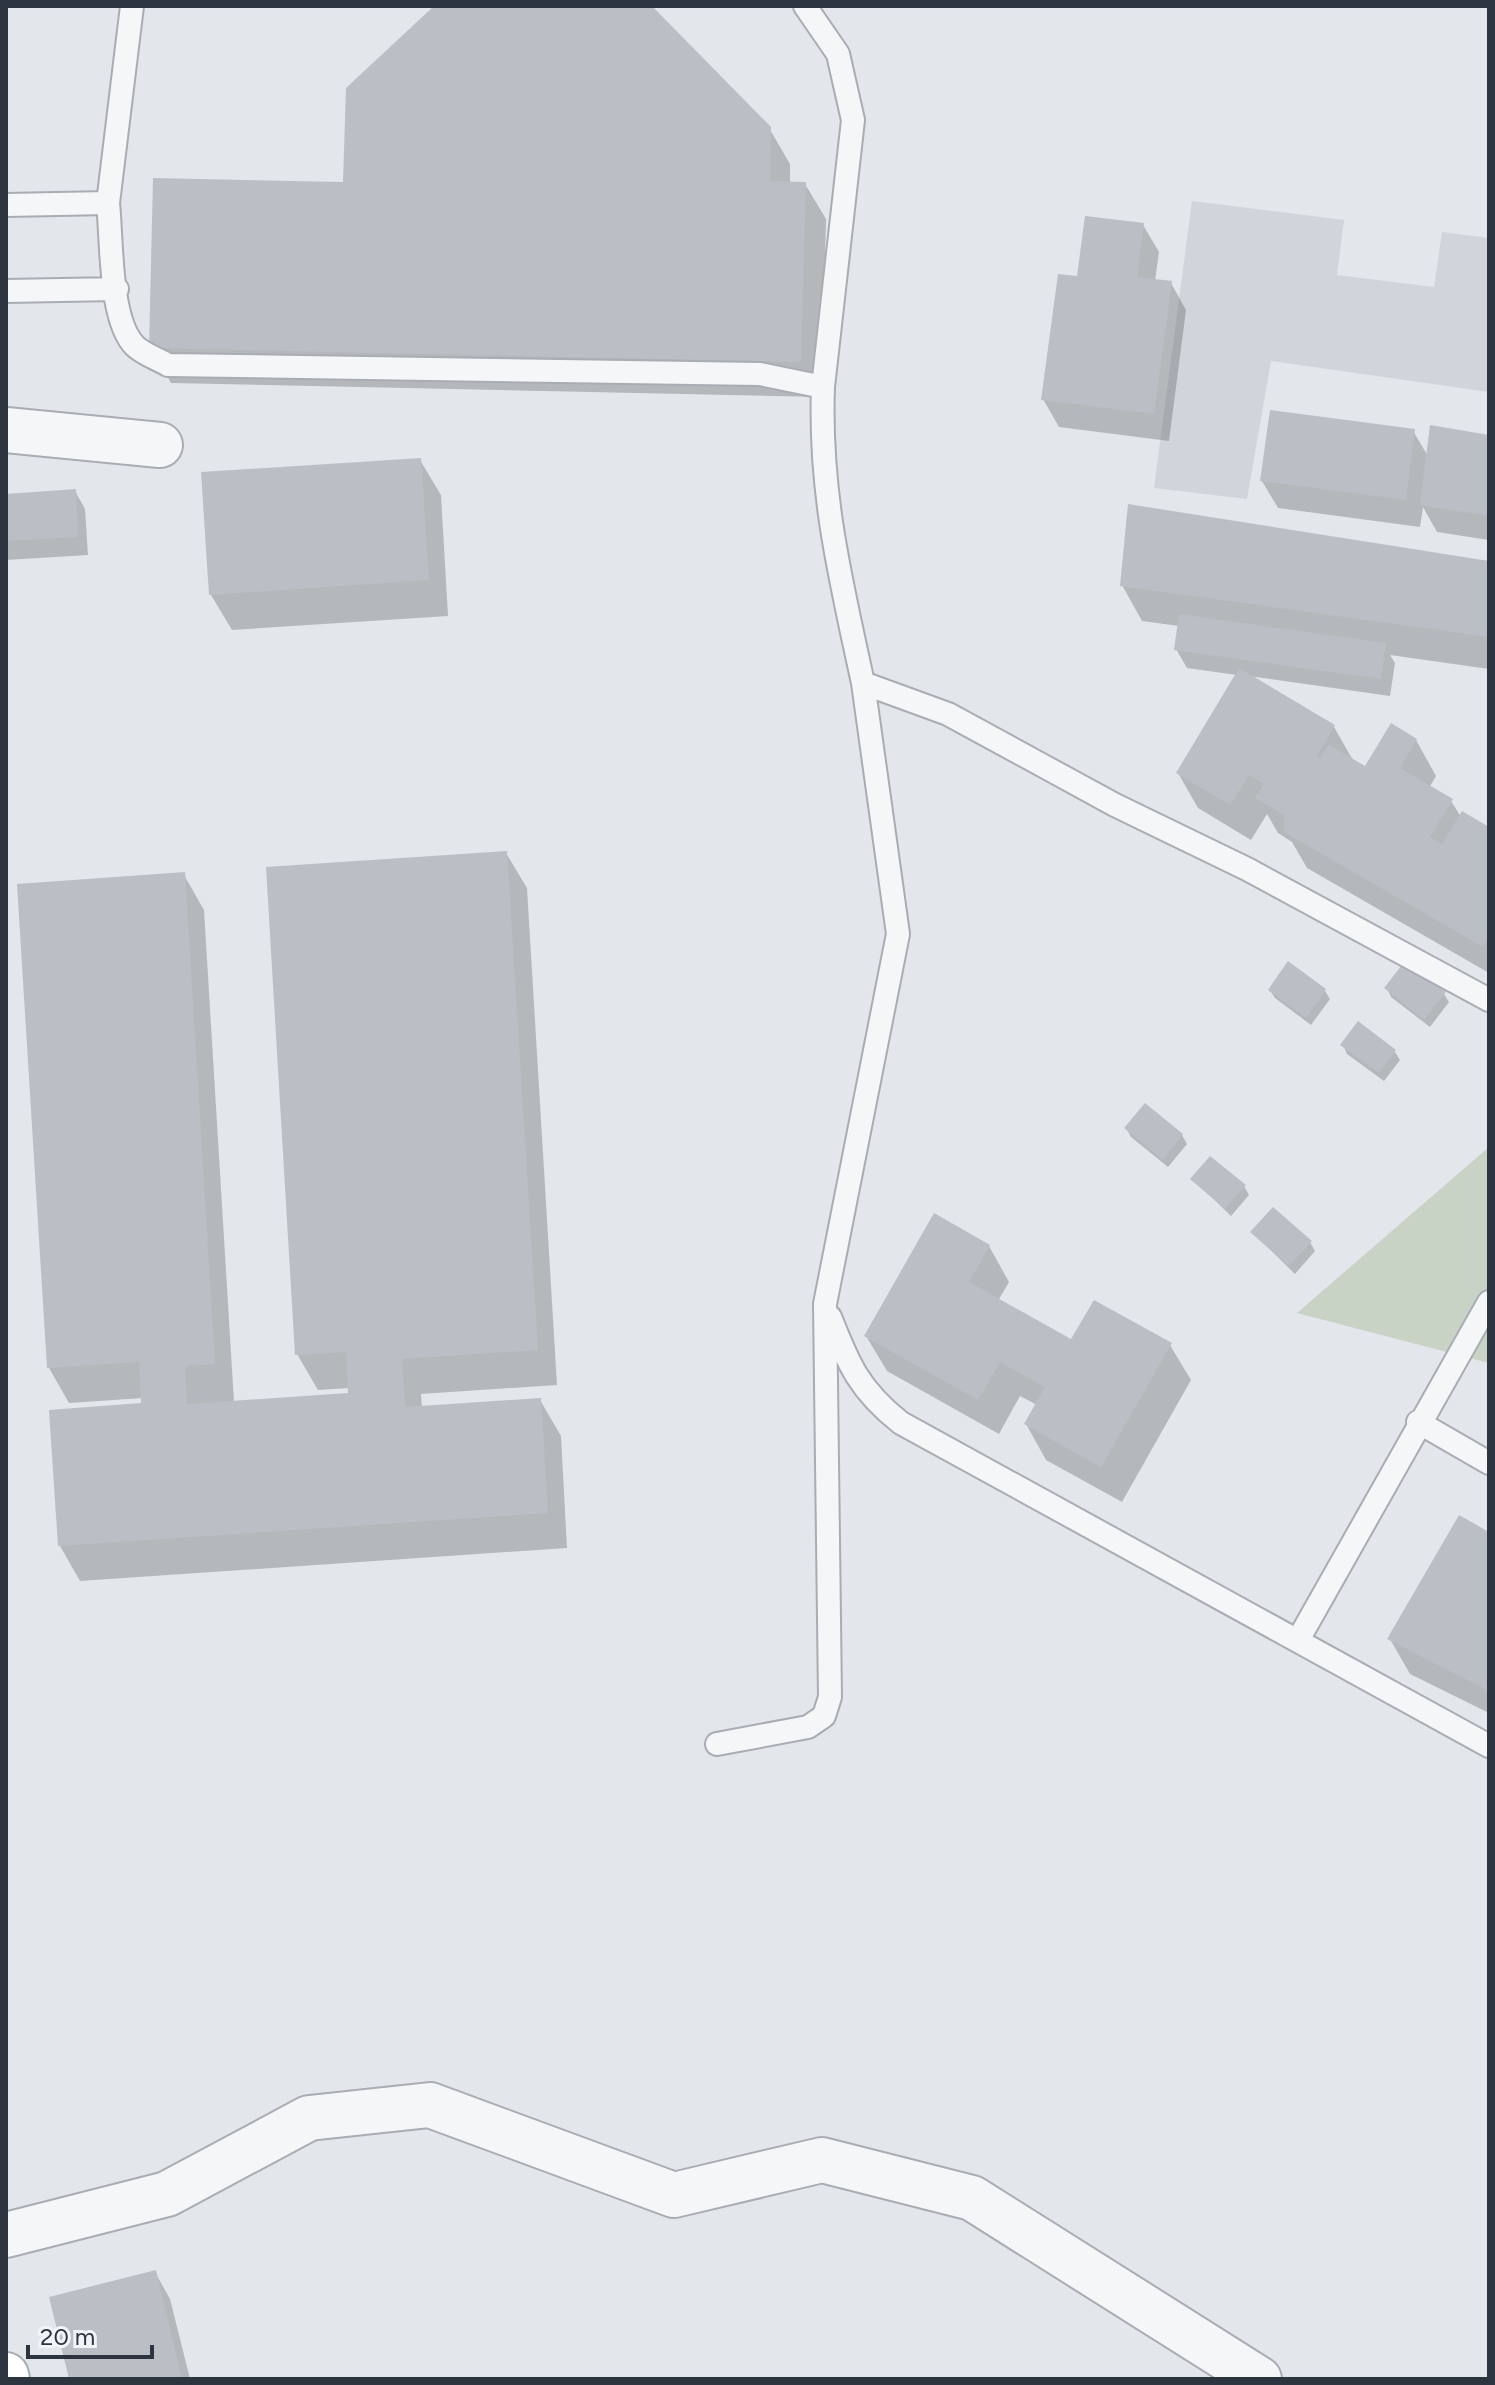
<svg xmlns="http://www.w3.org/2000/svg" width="1495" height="2385" font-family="Figtree,sans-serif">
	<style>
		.built { fill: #d1d5db }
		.green { fill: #c9d3c5 }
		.shadow { fill: #0003 }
		.building { fill: #babfc6 }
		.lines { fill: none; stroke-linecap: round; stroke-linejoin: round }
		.service-casing { stroke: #a8adb4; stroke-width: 26 }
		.minor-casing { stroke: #a8adb4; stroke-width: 48 }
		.secondary-casing { stroke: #a8adb4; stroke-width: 48 }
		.service { stroke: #f5f6f8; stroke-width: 22 }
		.minor { stroke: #f5f6f8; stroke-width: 44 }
		.secondary { stroke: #fff; stroke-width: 44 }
	</style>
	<rect width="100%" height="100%" fill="#e3e6ea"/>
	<path class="built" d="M1192,201l152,19 -7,55 97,12 8,-55 47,6v154l-218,-31 -24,138 -93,-11z"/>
	<path class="green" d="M1489,1147v216l-192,-50z"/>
	<path class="shadow" d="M437,6h212l120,122 21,36v19l15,1 21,35 -5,178 -650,-14 -20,-36 194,-163z
		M1143,225l16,27 -4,29 16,2 15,27 -17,131 -110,-14 -16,-28 36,-121z
		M1413,431l15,25 61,-19v103l-52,-8 -14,-25 -3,20 -142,-19 -16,-27z
		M420,460l21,35 7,121 -216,14 -21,-35z
		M75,491l10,18 3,46 -82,5v-64z
		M1489,563v106l-99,-14 5,8 -5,33 -141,-20 85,51 20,35 12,7 50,-29 20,36 -7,12 22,13 10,16 28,12v144l-182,-105 -15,-26 -14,-9 -11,-19 -16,26 -53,-32 -20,-35 59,-98 -50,-7 -11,-19 3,-23 -37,-5 -20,-36z
		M506,853l21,35 30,497 -136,9 1,14 118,-8 21,36 6,112 -487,33 -20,-35 83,-141v-7l-74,5 -20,-35 135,-493 20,35 30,492 116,-8v-6l-32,2 -21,-36z
		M1288,964l37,27 5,8 -19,26 -36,-27 -5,-8z
		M1387,988l57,6 5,8 -19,25 -39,-30z
		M1359,1024l36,28 5,8 -16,21 -37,-27 -4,-9z
		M1126,1128l56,7 5,9 -19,23 -37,-30z
		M1193,1179l51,7 5,9 -18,21z
		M1253,1233l57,9 5,9 -20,23z
		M989,1246l20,36 -11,19 74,41 98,3 21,35 -69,122 -76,-42 -20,-36 11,-19 -17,-9 -21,38 -112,-63 -21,-35z
		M1489,1534v179l-79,-39 -20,-35z
		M155,2272l15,27 20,80h-119z"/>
	<path class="building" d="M434,6h218l119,121 -1,54 36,1 -5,180 -652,-14 4,-170 190,4 3,-94z
		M1085,216l59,7 -7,54 35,4 -18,133 -113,-14 17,-126 19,2z
		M1270,410l145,19 -9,71 -146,-19z
		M1430,425l59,10v81l-69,-11z
		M421,458l8,122 -220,15 -8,-123z
		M76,489l2,48 -72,4v-47z
		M1128,504l361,57v76l-369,-51z
		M1179,614l207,29 -5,36 -207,-29z
		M1239,668l96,57 -18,31 3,2 9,-13 36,21 26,-43 26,16 -17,29 53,31 -23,38 12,7 20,-33 27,16v110l-6,10 -199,-115v-17l-29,-17 9,-14 -15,-9 -19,30 -54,-32z
		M507,851l31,499 -136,9 3,48 136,-9 7,115 -490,33 -9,-136 92,-7 -2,-41 -92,6 -30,-484 168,-12 30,492 -30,2 2,38 161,-11 -2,-41 -51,3 -29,-488z
		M1288,961l38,28 -20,29 -38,-28z
		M1405,961l41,31 -22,28 -40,-32z
		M1358,1021l38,29 -17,23 -39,-28z
		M1145,1103l38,31 -20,26 -39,-32z
		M1210,1156l36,29 -21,24 -35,-30z
		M1273,1207l39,34 -23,25 -39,-34z
		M934,1213l56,32 -21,37 102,57 23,-39 78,43 -71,124 -77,-43 21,-37 -45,-25 -22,38 -114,-64z
		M1459,1515l30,17v159l-102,-52z
		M156,2270l26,109h-113l-20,-82z"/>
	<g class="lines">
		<g class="service-casing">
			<path id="service" d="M805,6l33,48 15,66 -30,267
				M108,203c4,37 1,117 27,143 8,8 23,13 33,19l592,9 63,13c-4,106 18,194 40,296l85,31 167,91 132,64 242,131
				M6,205l102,-2 24,-197
				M6,291l111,-2
				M830,1317c19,48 29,73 71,106l588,323
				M1418,1422l71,41
				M1298,1640l191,-338
				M717,1744l91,-17 16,-11 6,-19 -5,-393 73,-370 -35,-251"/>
		</g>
		<g class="minor-casing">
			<path id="minor" d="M6,430l154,15
				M6,2235l161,-41 142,-76 121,-13 244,90 148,-35 150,38 287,181"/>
		</g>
		<g class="secondary-casing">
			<path id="secondary" d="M6,2375l1,4"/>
		</g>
		<use href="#service" class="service"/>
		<use href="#minor" class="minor"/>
		<use href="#secondary" class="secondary"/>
	</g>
	<rect width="1495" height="2385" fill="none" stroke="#2c3440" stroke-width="16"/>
	<path d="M28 2345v12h124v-12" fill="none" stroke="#2c3440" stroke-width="4"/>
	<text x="40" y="2345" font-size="24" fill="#2c3440" stroke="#f2f5f7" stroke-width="6" paint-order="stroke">20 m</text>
</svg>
